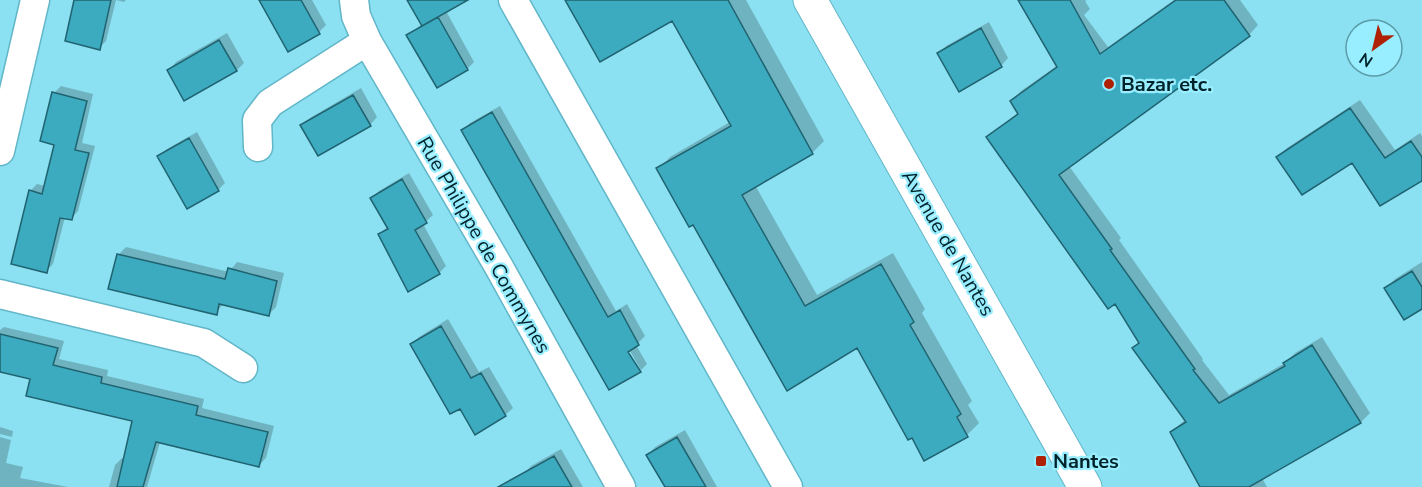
<svg xmlns="http://www.w3.org/2000/svg" width="1422" height="487" font-family="'Nunito Sans',sans-serif">
	<style>
		.shadow { fill: #0003 }
		.building { fill: #3caabf; stroke: #206370; stroke-width: 1.5 }
		.lines { fill: none; stroke-linecap: round; stroke-linejoin: round }
		.minor-casing { stroke: #61b6c7; stroke-width: 31 }
		.major-casing { stroke: #61b6c7; stroke-width: 35 }
		.minor { stroke: #fff; stroke-width: 28 }
		.major { stroke: #fff; stroke-width: 33 }
		.poi-dot { fill: #af2105; stroke: #98edff; stroke-width: 2 }
		.labels { text-anchor: middle; dominant-baseline: central; stroke-width: 4.5; stroke-linejoin: round; paint-order: stroke }
		.poi-label { font-size: 20px; font-weight: bold; fill: #002329; stroke: #98edff; text-anchor: start }
		.street-label { font-size: 20px; fill: #002329; stroke: #98edff }
	</style>
	<rect width="100%" height="100%" fill="#8be0f1"/>
	<path class="shadow" d="M76,0h50l-2,2 -8,-2 -10,41 -7,7z
		M261,0h51l14,25 -7,7z
		M409,0h51l-14,11 28,51 -7,7 -59,-33 14,-12z
		M572,0h174l78,141 -12,12 -57,32 62,110 76,-42 32,56 -3,4 50,88 -4,4 11,18 -12,12 -109,-90 -71,44 -93,-166 -36,-54 12,-12 60,-35 -57,-103z
		M1020,0h67l-2,1 5,8 -6,6 24,32 66,-47h66l18,25 -9,10 -180,131 52,72 -2,2 84,119 -1,1 27,35 56,-32 10,-10 27,-16 48,76 -9,9 -99,56 5,9h-65l-31,-55 15,-13 -46,-77 -25,-40 -127,-165 31,-25 -8,-11 10,-10 37,-26z
		M989,22l19,36 -7,8 -62,-13 7,-7z
		M227,33l17,30 -7,7 -52,29 -16,-29 7,-8z
		M61,86l32,8 -11,49 13,3 -17,65 -7,8 -6,-2 -12,47 -7,7 -16,-80 7,-7 8,2 10,-42 -1,-51z
		M361,88l16,29 -7,8h-68l8,-7z
		M1360,100l35,50 25,-17 2,3v44l-70,-19 -74,-4 9,-9z
		M500,106l116,205 11,-7 18,32 -9,9 11,19 -6,6 -15,-26 -163,-214 7,-7z
		M197,132l28,51 -7,7 -59,-34 8,-7z
		M409,173l24,42 -10,9 23,42 -7,7 -59,-39 8,-8 -16,-28 7,-7z
		M126,247l103,25 8,-10 47,11 -8,34 -7,7 -45,-11 -8,10 -98,-58z
		M1422,262v46l-36,-20 9,-9z
		M448,319l31,53 10,-5 24,41 -8,7 -45,-8 -48,-63 7,-7z
		M4,327l60,14 -5,18 49,11 -1,6 97,23 -2,9 72,18 -8,32 -7,7 -99,-23 -13,45h-38l6,-22 7,-7 2,1 10,-39 -102,-43 -32,-7v-40z
		M0,427l13,4 -1,6 -12,-3z
		M685,430l32,57h-51l-18,-32 7,-8z
		M0,437l11,3 -5,23 17,4 -3,11 48,9h-68z
		M561,449l22,38h-51l-8,-13 7,-8z"/>
	<path class="building" d="M74,0h37l-11,50 -35,-9z
		M259,0h42l19,34 -32,18z
		M407,0h61l-46,26z
		M565,0h163l85,154 -71,41 63,111 76,-42 33,58 -4,3 51,89 -4,3 11,20 -44,24 -12,-23 -4,2 -51,-92 -70,43 -94,-166 -4,2 -33,-59 75,-42 -59,-105 -72,41z
		M1018,0h52l30,54 76,-54h48l26,36 -191,139 53,74 -2,1 85,119 -2,1 26,33 66,-37 -2,-3 29,-18 49,78 -112,64h-49l-30,-55 16,-10 -54,-74 7,-5 -24,-39 -7,5 -122,-172 32,-23 -8,-13 47,-34z
		M438,17l30,53 -31,18 -31,-53z
		M981,28l21,39 -43,25 -22,-39z
		M219,40l18,31 -53,30 -17,-31z
		M52,92l35,9 -12,49 14,3 -17,67 -12,-2 -13,55 -36,-9 18,-74 13,4 12,-49 -14,-4z
		M353,95l18,31 -53,30 -18,-31z
		M1350,108l35,50 26,-17 11,16v24l-42,25 -28,-43 -50,32 -26,-38z
		M492,112l116,205 12,-7 19,35 -11,7 13,20 -32,18 -148,-260z
		M189,138l30,53 -32,18 -30,-53z
		M402,179l25,44 -12,7 25,44 -32,18 -30,-58 10,-5 -18,-31z
		M117,254l108,25 3,-11 49,13 -8,35 -50,-12 -2,11 -109,-26z
		M1412,271l10,16v22l-18,11 -20,-32z
		M441,326l30,52 10,-5 25,43 -31,19 -15,-26 -10,5 -40,-70z
		M0,334l58,14 -5,17 49,12 -1,6 97,23 -2,9 72,17 -9,35 -103,-25 -13,45h-26l15,-66 -106,-25 4,-17 -30,-7z
		M677,437l29,50h-41l-19,-32z
		M554,456l18,31h-74z"/>
	<g class="lines">
		<g class="minor-casing">
			<path id="minor" d="M354,0l2,16 11,25 132,226 122,220
				M513,0l275,487
				M258,147l-1,-27 13,-17 97,-62
				M0,151l35,-151
				M0,294l204,49 39,25"/>
		</g>
		<g class="major-casing">
			<path id="major" d="M810,0l275,487"/>
		</g>
		<use href="#minor" class="minor"/>
		<use href="#major" class="major"/>
	</g>
	<g class="poi-dot">
		<circle cx="1109" cy="84" r="6"/>
		<rect x="1035" y="455" width="12" height="12" rx="3"/>
	</g>
	<g class="labels">
		<g class="poi-label">
			<text x="1121" y="84">Bazar etc.</text>
			<text x="1053" y="461">Nantes</text>
		</g>
		<g class="street-label">
			<text transform="translate(948 243) rotate(60)">Avenue de Nantes</text>
			<text transform="translate(484 245) rotate(60)">Rue Philippe de Commynes</text>
		</g>
	</g>
	<g transform="translate(1374 48) rotate(214)"><circle r="28" fill="#98edff" stroke="#5b9ca9" stroke-width="1.5"/>
	<path d="M0-4.5L10 22L0 15L-10 22Z" fill="#af2105"/>
	<text y="-9" font-size="16" font-weight="bold" text-anchor="middle" fill="#002329">N</text>
	</g>
</svg>
